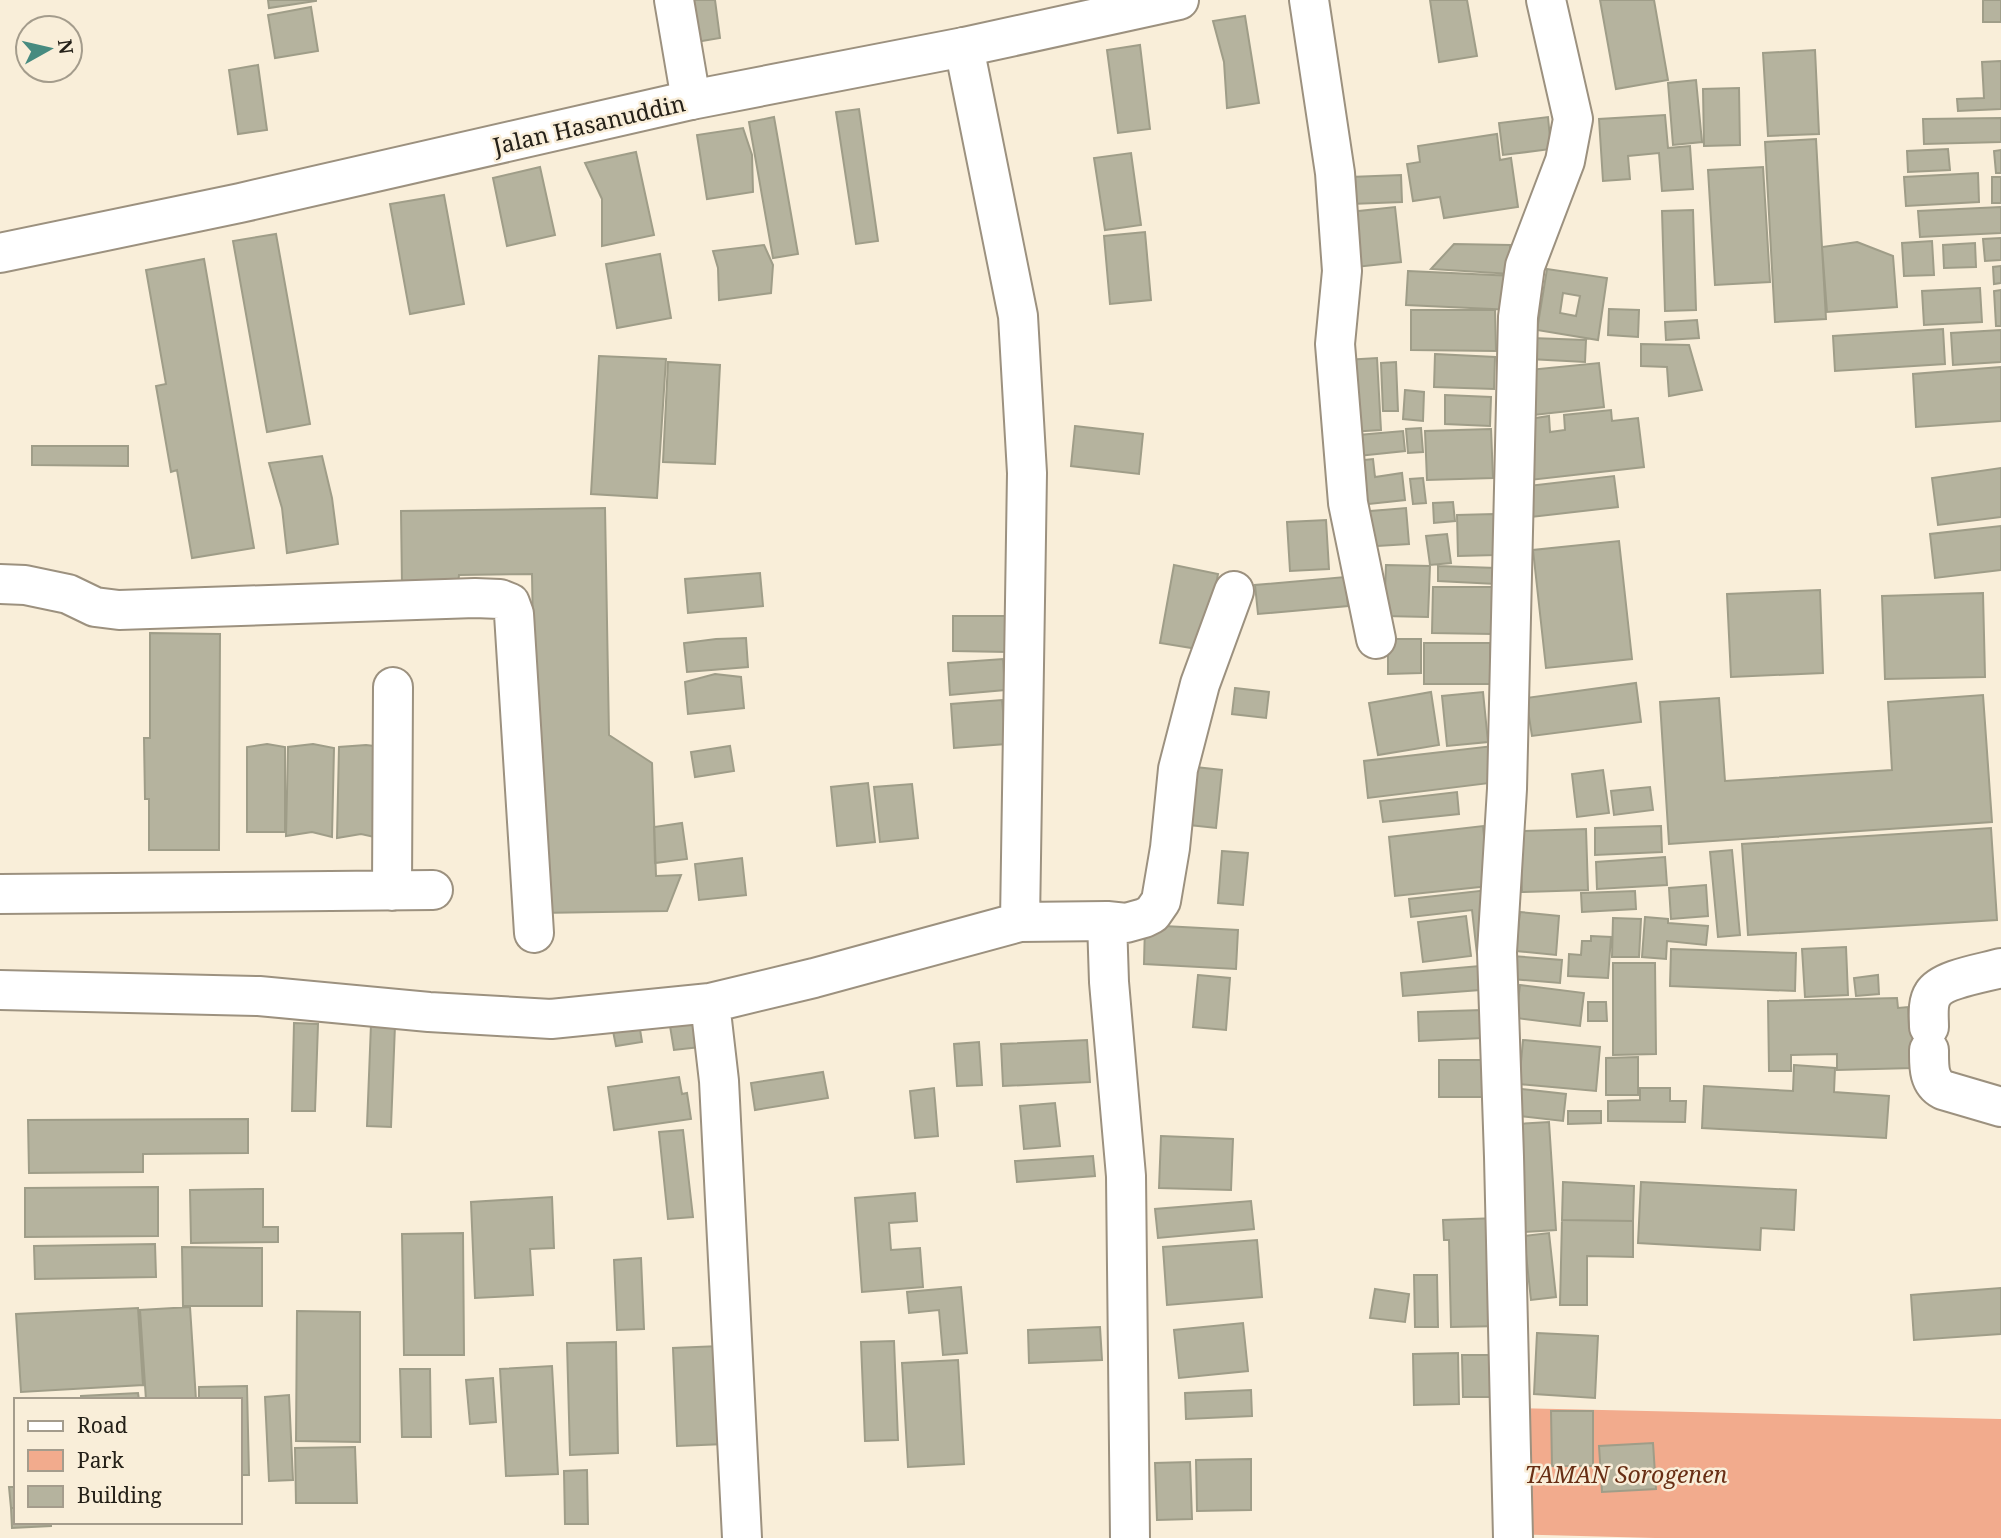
<svg xmlns="http://www.w3.org/2000/svg" width="2001" height="1538" font-family="'Noto Serif',serif">
	<style>
		.green { fill: #f2ab8d }
		.building { fill: #b5b39e; stroke: #9f9d88; stroke-width: 2; fill-rule: evenodd }
		.lines { fill: none; stroke-linecap: round; stroke-linejoin: round }
		.minor-casing { stroke: #9c917f; stroke-width: 42 }
		.major-casing { stroke: #9c917f; stroke-width: 42 }
		.minor { stroke: #fff; stroke-width: 38 }
		.major { stroke: #fff; stroke-width: 38 }
		.labels { text-anchor: middle; dominant-baseline: central; stroke-width: 5; stroke-linejoin: round; paint-order: stroke }
		.street-label { font-size: 23px; fill: #242018; stroke: #f9eed9 }
		.park-label { font-size: 23px; font-style: italic; fill: #682e14; stroke: #f9eed9 }
	</style>
	<rect width="100%" height="100%" fill="#f9eed9"/>
	<path class="green" d="M1512,1408l489,11v119h-346l-145,-4z"/>
	<path class="building" d="M268,0h48v1l-47,7z
		M684,0h31l5,38 -30,5z
		M1430,0h37l10,56 -38,6z
		M1600,0h54l14,80 -52,9z
		M1983,0h18v22h-18z
		M311,7l7,44 -43,7 -7,-43z
		M1245,16l14,87 -32,5 -3,-46 -11,-41z
		M1140,45l10,84 -32,4 -11,-83z
		M1815,50l4,84 -51,2 -5,-83z
		M2001,61v48l-43,2 -1,-12 27,-1 -2,-36z
		M258,65l9,65 -29,4 -9,-64z
		M1696,80l6,62 -29,3 -5,-62z
		M1739,88l1,57 -36,1 -1,-57z
		M859,109l19,132 -22,3 -20,-132z
		M1665,115l3,33 22,-2 3,43 -31,2 -3,-38 -31,3 2,23 -27,2 -4,-62z
		M774,117l24,137 -25,4 -24,-136z
		M1548,117l3,32 -48,6 -4,-32z
		M2001,118v24l-77,2 -1,-25z
		M743,128l9,27 1,37 -46,7 -10,-64z
		M1497,134l3,26 11,-2 7,49 -74,11 -4,-21 -27,4 -6,-37 13,-2 -2,-16z
		M1816,139l10,180 -51,3 -10,-180z
		M1948,149l2,21 -42,2 -1,-21z
		M2001,150v23h-5l-2,-22z
		M636,152l18,83 -52,11v-47l-17,-36z
		M1131,153l10,72 -36,5 -11,-72z
		M540,167l15,68 -48,11 -14,-68z
		M1763,167l7,115 -55,3 -7,-115z
		M1978,173l1,29 -73,4 -2,-29z
		M1401,175l1,27 -51,2 -1,-27z
		M1992,177h9v26h-9z
		M444,195l20,109 -54,10 -20,-110z
		M1395,207l6,55 -45,5 -6,-55z
		M2001,207v26l-81,4 -2,-26z
		M1693,210l3,100 -31,1 -3,-100z
		M1145,232l6,68 -41,4 -6,-68z
		M276,234l34,190 -43,8 -34,-191z
		M2001,238v22l-16,1 -2,-22z
		M1932,241l2,34 -30,1 -2,-33z
		M1857,242l36,14 4,51 -70,5 -5,-65z
		M1975,243l1,24 -32,1 -1,-23z
		M1454,244l56,1 1,29 -80,-5z
		M764,245l9,20 -2,28 -52,7 -1,-32 -5,-17z
		M660,254l11,64 -54,10 -11,-64z
		M204,259l50,289 -62,10 -15,-88 -6,2 -15,-86 10,-2 -20,-114z
		M2001,266v17l-7,1 -1,-17z
		M1547,269l60,9 -9,62 -61,-10zM1563,293l17,3 -4,20 -16,-3z
		M1408,271l106,5 -1,34 -107,-5z
		M1980,288l2,34 -58,3 -2,-34z
		M2001,290v36h-5l-2,-35z
		M1609,309l30,1 -1,27 -30,-2z
		M1411,310h84l1,41 -85,-1z
		M1697,320l2,18 -33,2 -1,-18z
		M1943,329l2,35 -110,7 -2,-35z
		M2001,330v32l-48,3 -2,-32z
		M1531,338l55,2 -1,22 -56,-3z
		M1641,344l48,1 13,45 -33,6 -2,-29 -26,-1z
		M1435,354l60,3 -1,32 -60,-2z
		M599,356l67,3 -9,139 -66,-4z
		M1377,358l4,72 -32,2 -4,-72z
		M668,362l52,3 -5,99 -52,-2z
		M1396,362l2,49h-15l-2,-48z
		M1599,363l5,44 -79,9 -5,-45z
		M2001,367v54l-85,6 -3,-53z
		M1405,390l19,2 -1,29 -20,-2z
		M1445,395l46,2 -1,29 -45,-2z
		M1611,410l1,11 26,-3 6,49 -114,13 -7,-60 26,-4 1,16 15,-2 -1,-15z
		M1075,426l68,8 -4,40 -68,-8z
		M1421,428l2,24 -15,1 -2,-24z
		M1491,429l2,49 -66,2 -2,-49z
		M1403,431l2,20 -56,6 -2,-21z
		M32,446h96v20l-96,-1z
		M322,456l10,42 6,46 -51,9 -5,-45 -13,-45z
		M1373,459l2,18 27,-4 3,27 -45,5 -5,-44z
		M2001,468v49l-63,8 -6,-47z
		M1614,476l4,31 -96,11 -3,-31z
		M1423,478l3,25 -13,1 -3,-25z
		M1453,502l2,19 -21,2 -1,-20z
		M605,508l4,227 43,28 4,113 25,-1 -14,36 -129,2 -6,-339 -73,1 -1,9 -56,1 -1,-74z
		M1406,508l3,36 -48,3 -2,-35z
		M1494,514l2,41 -38,1 -1,-41z
		M1326,520l3,49 -39,2 -3,-49z
		M2001,526v44l-66,8 -5,-44z
		M1447,534l4,29 -21,2 -4,-29z
		M1619,541l13,118 -86,9 -13,-118z
		M1174,565l44,9 -14,76 -44,-7z
		M1386,565l44,1 -2,51 -44,-1z
		M1438,566l58,2v16l-58,-3z
		M760,573l3,33 -75,7 -3,-34z
		M1345,577l3,29 -90,8 -3,-29z
		M1433,587h59v47l-60,-1z
		M1820,590l3,83 -92,4 -4,-83z
		M1983,593l2,84 -100,2 -3,-83z
		M953,616h54v36l-54,-1z
		M150,633l70,1 -1,216h-70v-51h-4l-1,-61h6z
		M746,638l2,29 -61,5 -3,-29 32,-4z
		M1388,639h33v34l-33,1z
		M1424,643h66v41h-66z
		M1003,659l2,31 -55,5 -2,-32z
		M715,674l26,3 3,31 -56,6 -3,-32z
		M1636,683l5,39 -109,14 -6,-38z
		M1235,688l34,4 -3,26 -34,-4z
		M1431,692l8,53 -61,10 -9,-52z
		M1483,692l5,50 -41,4 -5,-50z
		M1983,695l9,127 -323,22 -9,-142 59,-4 6,83 167,-11 -4,-68z
		M1002,700l4,44 -52,4 -3,-44z
		M267,744l18,3v85h-38v-85z
		M313,744l21,4 -2,89 -20,-5 -26,4 2,-89z
		M366,745l24,3 -2,92 -27,-6 -24,4 2,-91z
		M730,746l4,25 -39,6 -4,-25z
		M1493,746l5,36 -130,16 -4,-37z
		M1186,766l36,4 -6,58 -36,-4z
		M1603,770l6,43 -32,4 -5,-43z
		M868,783l7,59 -38,4 -6,-59z
		M912,784l6,54 -38,4 -6,-55z
		M1650,787l3,23 -39,5 -3,-24z
		M1457,792l2,22 -76,8 -3,-21z
		M682,823l5,36 -32,4 -1,-36z
		M1483,826l6,60 -94,10 -6,-59z
		M1661,826l1,26 -67,3v-27z
		M1991,828l6,92 -249,15 -6,-91z
		M1586,829l2,61 -66,2 -2,-61z
		M1732,850l8,85 -22,2 -8,-85z
		M1222,851l26,2 -5,52 -25,-2z
		M1665,857l2,28 -70,4 -1,-27z
		M742,858l4,37 -47,5 -4,-36z
		M1706,885l2,31 -37,3 -2,-31z
		M1488,890l7,61 -18,3 -5,-44 -61,7 -2,-18z
		M1635,891l1,18 -54,3 -1,-19z
		M1520,912l39,4 -3,39 -40,-4z
		M1466,916l5,40 -48,6 -5,-40z
		M1645,917l23,2v4l40,3 -2,19 -39,-4 -1,18 -24,-2z
		M1613,918l28,1 -2,38h-27z
		M1145,925l93,5 -2,39 -92,-5z
		M1591,936l20,1 -3,41 -40,-2 1,-22 12,1 1,-14h9z
		M1846,947l2,48 -43,2 -3,-48z
		M1671,949l125,4 -1,38 -125,-5z
		M1512,956l50,4 -2,23 -49,-4z
		M1613,963h42l1,91 -43,1z
		M1491,965l2,24 -90,7 -2,-23z
		M1198,975l32,3 -4,52 -33,-3z
		M1878,975l1,19 -23,2 -2,-18z
		M1520,985l64,8 -4,33 -64,-8z
		M1897,998l1,10 10,-1 1,21 26,-1 -22,41 -76,2v-16l-46,1v16h-22l-1,-70z
		M1588,1002h18l1,19h-19z
		M1482,1010l1,28 -64,3 -1,-29z
		M697,1022l3,25 -26,3 -4,-24z
		M294,1023l24,1 -3,87h-23z
		M639,1023l3,19 -26,4 -4,-20z
		M371,1024l24,1 -4,102 -24,-1z
		M1087,1040l3,42 -87,4 -2,-42z
		M1523,1040l77,7 -4,44 -77,-7z
		M979,1042l3,43 -25,1 -3,-42z
		M1638,1057v38h-32v-37z
		M1439,1060h43v37h-43z
		M1794,1065l41,3 -1,24 55,4 -3,42 -184,-10 2,-42 89,5z
		M823,1072l5,26 -73,12 -4,-27z
		M679,1077l3,17 5,-1 4,26 -77,11 -6,-43z
		M934,1088l4,48 -23,2 -5,-47z
		M1513,1088l53,6 -3,27 -53,-6z
		M1640,1088h30v13h16l-1,21 -77,-1v-20l32,-1z
		M1055,1103l5,43 -36,3 -4,-43z
		M1568,1111h33v12l-33,1z
		M248,1119v34l-105,1v18l-114,1 -1,-53z
		M1549,1122l7,108 -31,2 -7,-108z
		M683,1130l10,87 -25,2 -9,-87z
		M1161,1136l72,3 -2,51 -72,-2z
		M1093,1156l2,20 -78,6 -2,-21z
		M1563,1182l71,4 -1,35 -71,-1z
		M1641,1182l155,8 -2,40 -33,-2 -1,22 -122,-7z
		M158,1187v49l-133,1v-49z
		M263,1189v38h15v15l-87,1 -1,-53z
		M915,1193l2,28 -28,2 2,27 29,-2 3,39 -61,5 -7,-94z
		M552,1197l2,51 -24,1 3,46 -58,3 -4,-96z
		M1251,1201l3,28 -96,9 -3,-29z
		M1498,1218l4,108 -51,1 -2,-87h-5l-1,-20z
		M1562,1220l71,1v36l-46,-1v49h-27z
		M463,1233l1,122h-60l-2,-121z
		M1549,1233l7,64 -25,3 -7,-64z
		M1257,1240l5,57 -95,8 -4,-58z
		M155,1244l1,33 -121,2 -1,-33z
		M182,1247l80,1v58h-79z
		M641,1258l3,71 -27,1 -3,-70z
		M1414,1275h23l1,52h-23z
		M961,1287l6,66 -24,2 -4,-45 -30,3 -2,-21z
		M2001,1288v46l-87,6 -3,-45z
		M1375,1289l34,5 -4,28 -35,-4z
		M190,1307l6,93h-50l-6,-90z
		M138,1308l5,77 -122,7 -5,-78z
		M297,1311l63,1v130l-64,-1z
		M1243,1323l5,48 -69,7 -5,-48z
		M1100,1327l2,33 -73,3 -1,-33z
		M1537,1333l61,3 -3,62 -61,-4z
		M894,1341l4,99 -33,1 -4,-99z
		M616,1342l2,111 -48,2 -3,-112z
		M720,1346l5,98 -48,2 -4,-98z
		M1458,1353l1,51 -45,1 -1,-51z
		M1462,1355h35l1,42h-35z
		M958,1360l6,104 -56,3 -6,-104z
		M552,1366l6,108 -52,2 -6,-107z
		M400,1369h30l1,68h-29z
		M493,1378l3,44 -26,2 -4,-44z
		M247,1386l2,89h-9v-75h-41v-13z
		M1251,1390l1,26 -66,3 -1,-26z
		M138,1393l1,7h-58v-4z
		M289,1395l4,85 -24,1 -4,-84z
		M1551,1411h42v55h-41z
		M1653,1443l3,46 -54,3 -3,-46z
		M355,1447l2,56h-61l-1,-55z
		M1251,1459v51l-54,1 -1,-51z
		M1190,1462l2,57 -35,1 -2,-57z
		M587,1470l1,54h-23l-1,-53z
		M9,1487h7v21h-5z
		M11,1508h5v14h35v4l-39,2z"/>
	<g class="lines">
		<g class="minor-casing">
			<path id="minor" d="M674,0l17,100
				M1309,0l26,173 7,98 -7,73 13,159 28,136
				M964,47l54,269 9,157 -7,449
				M0,584l25,1 43,9 27,13 24,3 356,-12 25,1 10,4 4,11 20,319
				M392,891l1,-204
				M0,894l433,-4
				M1107,921l19,2 18,-5 8,-4 9,-13 9,-53 8,-79 22,-85 34,-93
				M0,990l259,6 170,16 122,7 159,-16 104,-25 206,-56 87,-1 2,61 17,194 4,362
				M710,1003l9,78 23,457
				M1929,1027c0,-10 -2,-24 4,-33 9,-15 51,-21 68,-26
				M1929,1050c0,16 -1,32 14,40l58,17
				M1513,1538l-9,-381 -7,-205 10,-163 11,-472 7,-51 40,-105 8,-42 -27,-119"/>
		</g>
		<g class="major-casing">
			<path id="major" d="M0,253l240,-50 451,-103 273,-53 215,-47"/>
		</g>
		<use href="#minor" class="minor"/>
		<use href="#major" class="major"/>
	</g>
	<g class="labels">
		<g class="street-label">
			<text transform="translate(589 124) rotate(-13)">Jalan Hasanuddin</text>
		</g>
		<g class="park-label">
			<text x="1626" y="1474">TAMAN Sorogenen</text>
		</g>
	</g>
	<rect x="14" y="1398" width="228" height="126" fill="#f9eed9" stroke="#a49c8c" stroke-width="2"/>
	<rect x="28" y="1421" width="35" height="10" fill="#ffffff" stroke="#a49c8c" stroke-width="2"/>
	<text x="77" y="1433" font-size="21" fill="#242018">Road</text>
	<rect x="28" y="1450" width="35" height="21" fill="#f2ab8d" stroke="#a49c8c" stroke-width="2"/>
	<text x="77" y="1468" font-size="21" fill="#242018">Park</text>
	<rect x="28" y="1486" width="35" height="21" fill="#b5b39e" stroke="#a49c8c" stroke-width="2"/>
	<text x="77" y="1503" font-size="21" fill="#242018">Building</text>
	<g transform="translate(49 49) rotate(82)"><circle r="33" fill="#f9eed9" stroke="#a49c8c" stroke-width="2"/>
	<path d="M0-5L12 26L0 18L-12 26Z" fill="#478b80"/>
	<text y="-10" font-size="19" font-weight="bold" text-anchor="middle" fill="#242018">N</text>
	</g>
</svg>
